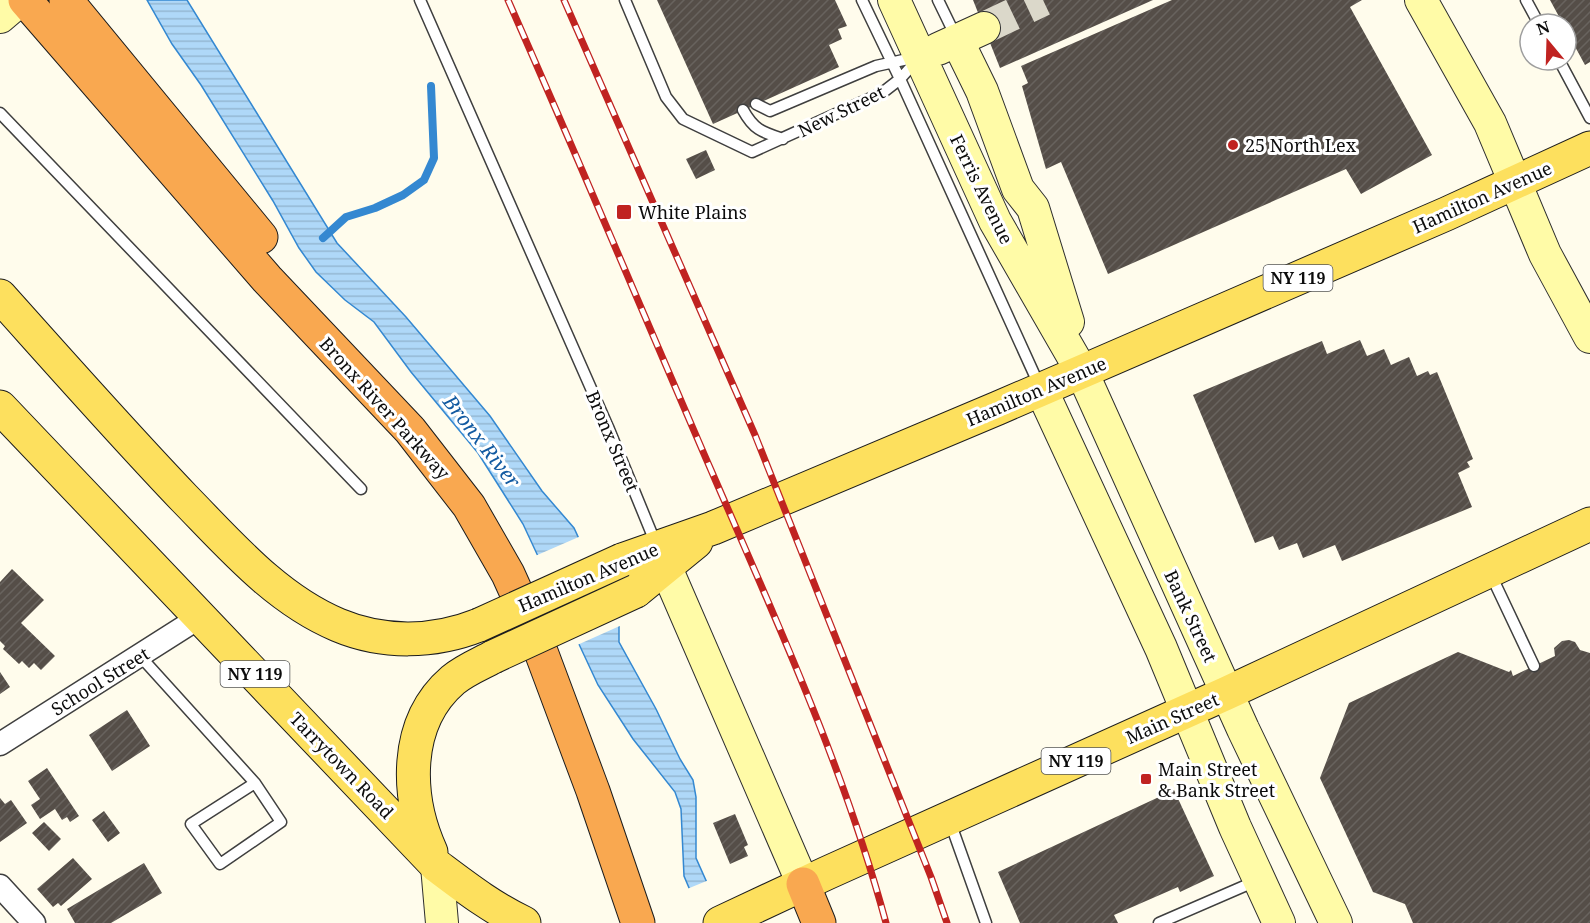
<svg xmlns="http://www.w3.org/2000/svg" width="1590" height="923" font-family="'Noto Serif',serif">
	<style>
		.water { fill: url(#water-rules); stroke: #3488d1; stroke-width: 1.5 }
		.pier { fill: #fffcec }
		.lines { fill: none; stroke-linecap: round; stroke-linejoin: round }
		.stream { stroke: #3488d1; stroke-width: 8 }
		.building { fill: url(#building-hatch) }
		.secondary-tunnel { stroke: #dbd8ca; stroke-width: 32; stroke-dasharray: 32 16; stroke-linecap: butt }
		.lane-casing { stroke: #3f3f3f; stroke-width: 13 }
		.street-casing { stroke: #3f3f3f; stroke-width: 25 }
		.secondary-casing { stroke: #2e2e2e; stroke-width: 34 }
		.primary-casing { stroke: #1d1d1d; stroke-width: 35 }
		.highway-casing { stroke: #1d1d1d; stroke-width: 35 }
		.lane { stroke: #fff; stroke-width: 10 }
		.street { stroke: #fff; stroke-width: 22 }
		.secondary { stroke: #fffba7; stroke-width: 32 }
		.primary { stroke: #fde05e; stroke-width: 33 }
		.highway { stroke: #f9a850; stroke-width: 33 }
		.rail-casing { stroke: #c02321; stroke-width: 7 }
		.rail { stroke: #fff; stroke-width: 4.5; stroke-dasharray: 14; stroke-linecap: butt }
		.primary-bridge-casing { stroke: #1d1d1d; stroke-width: 35; stroke-linecap: butt }
		.primary-bridge { stroke: #fde05e; stroke-width: 33 }
		.poi-dot { fill: #c02321; stroke: #fff; stroke-width: 2 }
		.labels { text-anchor: middle; dominant-baseline: central; stroke-width: 6; stroke-linejoin: round; paint-order: stroke }
		.shield { fill: #fff; stroke: #555; stroke-width: 1.5 }
		.shield-label { font-size: 16px; font-weight: bold; fill: #0c0c0c }
		.street-label { font-size: 18px; fill: #0c0c0c; stroke: #fff }
		.poi-label { font-size: 18px; fill: #0c0c0c; stroke: #fff; text-anchor: start }
		.water-label { font-size: 20px; font-style: italic; fill: #125aa1; stroke: #fff }
	</style>
	<defs>
		<pattern id="water-rules" width="6" height="5" patternUnits="userSpaceOnUse" patternTransform="scale(1.5)"><rect width="6" height="5" fill="#afd8f8"/><path d="M0 2.5h6" fill="none" stroke="#95b8d3"/></pattern>
		<pattern id="building-hatch" width="6" height="6" patternUnits="userSpaceOnUse" patternTransform="scale(1.5)"><rect width="6" height="6" fill="#554e48"/><path d="M-1 1l2-2M0 6l6-6M5 7l2-2" fill="none" stroke="#68635e"/></pattern>
	</defs>
	<rect width="100%" height="100%" fill="#fffcec"/>
	<path class="water" d="M147,0h40l150,243 69,74 84,99 52,75 32,37 45,98v16l37,67 24,50 13,21 3,17v61l29,65h-21l-20,-47 -3,-67 -6,-17 -42,-53 -35,-54 -75,-161 -45,-71 -67,-81 -37,-50 -29,-22 -29,-28 -17,-24 -26,-47 -72,-116 -29,-41z"/>
	<path class="pier" d="M581,536l41,89 -47,21 -40,-90z
		M709,880l19,43h-27l-14,-34z"/>
	<g class="lines">
		<path class="stream" d="M323,238l23,-21 29,-9 28,-13 21,-15 10,-22 -3,-72"/>
	</g>
	<path class="building" d="M657,0h178l12,26 -9,3 4,10 -13,6 10,22 -126,57z
		M973,0h180l-153,68z
		M1172,0h190l-12,7 82,148 -71,39 -15,-25 -238,105 -47,-112 -15,7 -24,-83 6,-3 -7,-17z
		M1550,0h40v62l-5,3 -19,-35v-6h-3z
		M706,150l9,20 -19,9 -10,-20z
		M1360,340l7,16 17,-7 7,16 18,-8 8,19 11,-5 2,4 7,-3 36,87 -6,3 3,5 -12,6 14,34 -130,54 -7,-16 -32,13 -6,-15 -18,7 -6,-14 -18,7 -62,-148 129,-54 5,13z
		M12,569l32,31 -23,23 34,33 -14,14 -7,-7 -5,5 -7,-7 -3,3 -16,-15 2,-3 -5,-5v-59z
		M1569,640l6,2 5,8 10,3v270h-177l-8,-19 -32,-12 -53,-114 29,-75 109,-51 51,20 2,-2 2,6 42,-20 -1,-8 8,-7z
		M0,672l10,15 -10,7z
		M127,710l23,36 -38,25 -23,-36z
		M47,768l32,48 -9,6 -3,-5 -5,3 -7,-11 -15,10 -9,-14 9,-6 -12,-18z
		M1174,790l40,86 -34,16 -2,-5 -64,28 4,8h-98l-22,-51z
		M0,798l5,6 6,-4 16,23 -27,19z
		M104,811l16,22 -12,9 -16,-22z
		M735,814l13,31 -4,2 4,9 -18,8 -17,-41z
		M44,822l17,17 -12,12 -17,-18z
		M73,858l19,21 -31,27 -3,-3 -5,4 -16,-18z
		M144,863l18,30 -51,30h-36l-8,-14z"/>
	<g class="lines">
		<path class="secondary-tunnel" d="M984,28l59,-28"/>
		<g class="lane-casing">
			<path id="lane" d="M420,0l188,427 48,117
				M625,0l41,97 17,22 69,33 130,-59 18,-14 18,-20
				M862,0l38,79 140,308
				M938,0l18,37
				M1526,0l13,24
				M1559,60l31,58
				M756,104l14,7 106,-45 41,-9
				M743,110c11,20 19,22 40,29
				M0,113l361,376
				M1491,575l43,91
				M140,656l115,127 26,39 -61,42 -29,-40 64,-41
				M950,822l36,101
				M1159,923l97,-42"/>
		</g>
		<g class="street-casing">
			<path id="street" d="M0,744l200,-127
				M0,886l34,37"/>
		</g>
		<g class="secondary-casing">
			<path id="secondary" d="M894,0l101,221 87,151 161,357 93,194
				M1421,0l69,123 55,131 45,83
				M0,17l20,-17
				M957,40l25,51 36,98 15,19 35,114
				M938,49l46,-21
				M1041,389l120,259 74,179 44,96
				M657,547l146,337
				M437,866l5,57"/>
		</g>
		<g class="primary-casing">
			<path id="primary" d="M0,296c61,68 121,136 184,202 46,47 92,101 154,127 45,19 96,18 141,0
				M0,407l437,459c28,21 55,42 87,57
				M622,560l91,-32 285,-120 448,-194 144,-66
				M636,591l60,-49
				M431,852c-25,-55 -28,-129 22,-172 12,-10 27,-16 40,-23
				M720,923l107,-50 400,-180 363,-169"/>
		</g>
		<g class="highway-casing">
			<path id="highway" d="M25,0l242,279 143,151 59,76 39,68 23,51 62,166 45,132
				M66,0l195,237
				M803,884l16,39"/>
		</g>
		<use href="#lane" class="lane"/>
		<use href="#street" class="street"/>
		<use href="#secondary" class="secondary"/>
		<use href="#primary" class="primary"/>
		<use href="#highway" class="highway"/>
		<g class="rail-casing">
			<path id="rail" d="M508,0c69,156 135,313 203,470 64,148 133,297 175,453
				M564,0l191,435 176,442 16,46"/>
		</g>
		<use href="#rail" class="rail"/>
		<g class="primary-bridge-casing">
			<path id="primary-bridge" d="M479,625l143,-65
				M493,657l143,-66"/>
		</g>
		<use href="#primary-bridge" class="primary-bridge"/>
	</g>
	<g class="poi-dot">
		<circle cx="1233" cy="145" r="6"/>
		<rect x="616" y="204" width="16" height="16" rx="3"/>
		<rect x="1140" y="773" width="12" height="12" rx="3"/>
	</g>
	<g class="labels">
		<g class="shield">
			<rect x="1263.5" y="265" width="69" height="26" rx="4.5"/>
			<rect x="220.5" y="661" width="69" height="26" rx="4.5"/>
			<rect x="1041.5" y="748" width="69" height="26" rx="4.5"/>
		</g>
		<g class="shield-label">
			<text x="1298" y="278">NY 119</text>
			<text x="255" y="674">NY 119</text>
			<text x="1076" y="761">NY 119</text>
		</g>
		<g class="street-label">
			<text transform="translate(841 111) rotate(-26)">New Street</text>
			<text transform="translate(982 189) rotate(64)">Ferris Avenue</text>
			<text transform="translate(1482 197) rotate(-24)">Hamilton Avenue</text>
			<text transform="translate(1036 391) rotate(-23)">Hamilton Avenue</text>
			<text transform="translate(385 408) rotate(48)">Bronx River Parkway</text>
			<text transform="translate(613 441) rotate(67)">Bronx Street</text>
			<text transform="translate(588 577) rotate(-23)">Hamilton Avenue</text>
			<text transform="translate(1191 616) rotate(65)">Bank Street</text>
			<text transform="translate(100 681) rotate(-32)">School Street</text>
			<text transform="translate(1172 718) rotate(-24)">Main Street</text>
			<text transform="translate(342 765) rotate(46)">Tarrytown Road</text>
		</g>
		<g class="poi-label">
			<text x="1245" y="145">25 North Lex</text>
			<text x="638" y="212">White Plains</text>
			<text x="1158" y="769">Main Street<tspan x="1158" dy="21">&amp; Bank Street</tspan></text>
		</g>
		<g class="water-label">
			<text transform="translate(482 441) rotate(52)">Bronx River</text>
		</g>
	</g>
	<g transform="translate(1548 42) rotate(341)"><circle r="28" fill="#ffffff" stroke="#9e9e9e" stroke-width="1.5"/>
	<path d="M0-4.5L10 22L0 15L-10 22Z" fill="#c02321"/>
	<text y="-9" font-size="16" font-weight="bold" text-anchor="middle" fill="#0c0c0c">N</text>
	</g>
</svg>
